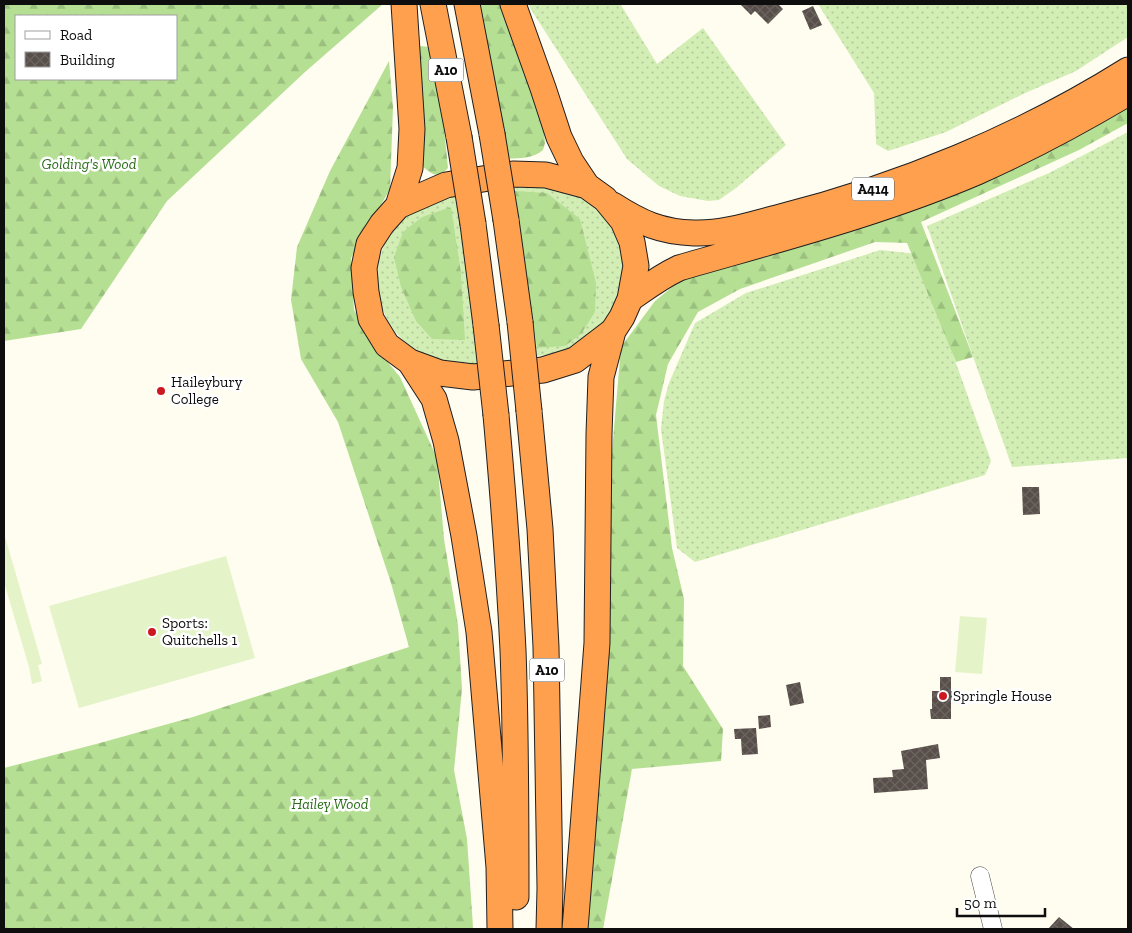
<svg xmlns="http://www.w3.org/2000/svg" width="1132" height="933" font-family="'Zilla Slab',serif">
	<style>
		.grass { fill: url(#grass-dots) }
		.forest { fill: url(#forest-firs); fill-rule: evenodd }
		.pitch { fill: #e4f4c8 }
		.building { fill: url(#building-cross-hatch) }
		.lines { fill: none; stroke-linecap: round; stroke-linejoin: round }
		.minor-casing { stroke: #414141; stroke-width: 19 }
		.highway-casing { stroke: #1f1f1f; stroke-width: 27 }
		.minor { stroke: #fff; stroke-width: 18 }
		.highway { stroke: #ffa04e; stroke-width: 25 }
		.highway-bridge-casing { stroke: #1f1f1f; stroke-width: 27; stroke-linecap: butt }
		.highway-bridge { stroke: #ffa04e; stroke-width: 25 }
		.poi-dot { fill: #cc1920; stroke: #fff; stroke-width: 2 }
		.labels { text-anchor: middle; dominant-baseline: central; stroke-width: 5; stroke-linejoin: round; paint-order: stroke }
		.shield { fill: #fff; stroke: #565656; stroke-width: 1 }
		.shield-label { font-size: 14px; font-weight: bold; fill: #0e0e0e }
		.park-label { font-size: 15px; font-style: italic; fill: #296d18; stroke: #fff }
		.poi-label { font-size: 15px; fill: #0e0e0e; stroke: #fff; text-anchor: start }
	</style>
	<defs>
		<pattern id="grass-dots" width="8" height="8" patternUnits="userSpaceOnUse" patternTransform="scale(1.25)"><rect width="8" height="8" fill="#d2eeb5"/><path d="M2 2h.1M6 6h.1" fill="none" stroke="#b3cb9a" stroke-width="1.8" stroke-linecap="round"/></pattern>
		<pattern id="forest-firs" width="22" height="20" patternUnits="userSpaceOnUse" patternTransform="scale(1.25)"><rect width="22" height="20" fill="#b5e093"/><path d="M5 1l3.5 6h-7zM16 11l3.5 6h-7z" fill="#9abf7e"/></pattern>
		<pattern id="building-cross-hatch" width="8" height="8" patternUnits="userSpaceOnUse" patternTransform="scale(1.25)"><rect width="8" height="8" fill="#584f4a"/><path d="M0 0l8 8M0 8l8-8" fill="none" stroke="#6b6460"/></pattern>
	</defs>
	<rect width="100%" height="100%" fill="#fffcf0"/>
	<path class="grass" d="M529,4h93l-1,1 36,59 46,-36 83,117 -50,43 -17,12 -11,1 -28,-5 -21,-10 -32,-27 -97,-151z
		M818,4h310v33l-52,34 -53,23 -77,38 -58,19 -12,-7 -2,-51z
		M1128,132v326l-116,9 -85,-241 122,-53z
		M556,182l51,30 19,44 -6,47 -31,37 -33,14 -19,2 -23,-173z
		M456,193l23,171c-20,0 -40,-1 -59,-11 -51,-29 -57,-101 -13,-140 4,-3 9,-4 14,-6 11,-5 23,-10 35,-14z
		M880,250l37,4 74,207 -6,14 -290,87 -18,-14 -16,-119 3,-28 5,-18 26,-60 51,-30 60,-19z"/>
	<path class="forest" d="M4,4h379l-78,68 -138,129 -86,128 -77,12zM176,16v63h-160v-63z
		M478,4h23l43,126 1,13 -2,7c-10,9 -25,8 -38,9z
		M420,46l9,1 13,61 6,60c-11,11 -15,7 -26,-2l-5,-119z
		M389,61l4,46 -3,82 -39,69 3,52 23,39 23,28 37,81 7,81 14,86 4,64 -8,81 13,69 6,88 -1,2h-468v-161l96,-25 93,-26 216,-70 -18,-64 -53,-161 -37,-63 -10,-59 6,-53 33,-76z
		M1128,100v23l-49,27 -158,72 52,135 -17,5 -49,-119 -32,-1 -135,47 -42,23 -30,52 -12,51 16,133 12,51 -1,67 40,63 -2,32 -89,8 -29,160h-24l31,-454 11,-128 34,-46 32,-26z
		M515,191l32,2 33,26 16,64 -1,29 -14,22 -16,12 -28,2z
		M451,207l10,66 4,67 -33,-1 -16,-18 -15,-34 -7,-30 9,-25 19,-15z"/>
	<path class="pitch" d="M4,533l38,131 -4,1 4,16 -10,3 -3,-17 -25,-85z
		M226,556l29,102 -176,50 -30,-102z
		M960,616l27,2 -5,56 -27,-2z"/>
	<path class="building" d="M740,4h38l5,5 -15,15 -13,-13 -4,4z
		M813,6l9,19 -12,5 -8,-19z
		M1022,487h17l1,27 -17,1z
		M940,677h11v14h4v9h-4v19h-20l-1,-10h2v-18h8z
		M800,682l4,21 -14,3 -4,-21z
		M770,715l1,12 -12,2 -1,-13z
		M756,728l2,26 -16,1 -1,-16h-6l-1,-10z
		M938,744l2,14 -14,2 2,29 -54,4 -1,-15 20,-1 -1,-7 12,-1 -3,-18z
		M1059,917l15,12h-26z"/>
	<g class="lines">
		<g class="minor-casing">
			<path id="minor" d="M980,876l13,53"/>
		</g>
		<g class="highway-casing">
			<path id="highway" d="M433,4l26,133
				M467,4l25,130
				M513,4l30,84 16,49 12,25 16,24
				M513,174l33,1 41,11 18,13 18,22 9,21 4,24 -6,33 -8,18 -9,14 -38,29 -32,10 -70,7 -33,-4 -30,-11 -23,-17 -16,-26 -5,-27 -2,-24 5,-24 13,-20 16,-18 48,-21z
				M613,205c28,18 48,27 81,28 29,1 59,-9 86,-16 120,-30 243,-81 348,-147
				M398,206l12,-38 2,-39 -8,-125
				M506,220l14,102
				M473,224l13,101
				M630,299c17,-12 30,-22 49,-31 100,-29 202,-55 298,-96 52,-23 102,-50 151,-79
				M410,362l24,37 12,42 18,95 15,96 20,235 1,62
				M529,411l11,118 6,118 4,241 -1,41
				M496,415c7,78 13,156 17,235 3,82 3,165 3,247
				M575,929l7,-88 15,-198 2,-209 2,-57 12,-46"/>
		</g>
		<use href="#minor" class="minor"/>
		<use href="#highway" class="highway"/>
		<g class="highway-bridge-casing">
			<path id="highway-bridge" d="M492,134l14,86
				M459,137l14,87
				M520,322l9,89
				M486,325l10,90"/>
		</g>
		<use href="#highway-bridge" class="highway-bridge"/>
	</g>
	<g class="poi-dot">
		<circle cx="161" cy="391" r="5"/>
		<circle cx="152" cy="632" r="5"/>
		<circle cx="943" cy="696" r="5"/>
	</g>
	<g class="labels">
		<g class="shield">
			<rect x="428.5" y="58.5" width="35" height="23" rx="4"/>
			<rect x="852" y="177.5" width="42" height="23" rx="4"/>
			<rect x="529.5" y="658.5" width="35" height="23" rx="4"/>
		</g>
		<g class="shield-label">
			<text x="446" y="70">A10</text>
			<text x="873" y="189">A414</text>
			<text x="547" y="670">A10</text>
		</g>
		<g class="park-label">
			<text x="89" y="164">Golding's Wood</text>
			<text x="330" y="804">Hailey Wood</text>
		</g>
		<g class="poi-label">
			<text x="171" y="382">Haileybury<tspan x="171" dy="17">College</tspan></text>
			<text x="162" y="623">Sports:<tspan x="162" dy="17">Quitchells 1</tspan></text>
			<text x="953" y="696">Springle House</text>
		</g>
	</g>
	<rect width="1132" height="933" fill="none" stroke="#0e0e0e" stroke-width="10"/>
	<rect x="15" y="15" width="162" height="65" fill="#ffffff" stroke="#9f9f9f"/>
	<rect x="25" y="31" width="25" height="8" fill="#ffffff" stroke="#9f9f9f"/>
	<text x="60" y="40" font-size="15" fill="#0e0e0e">Road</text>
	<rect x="25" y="52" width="25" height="15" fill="url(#building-cross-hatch)" stroke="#9f9f9f"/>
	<text x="60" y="65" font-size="15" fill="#0e0e0e">Building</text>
	<path d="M957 908v8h88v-8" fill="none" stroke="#0e0e0e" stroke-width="2.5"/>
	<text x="964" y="908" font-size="15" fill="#0e0e0e" stroke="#ffffff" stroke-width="4" paint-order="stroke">50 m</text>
</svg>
